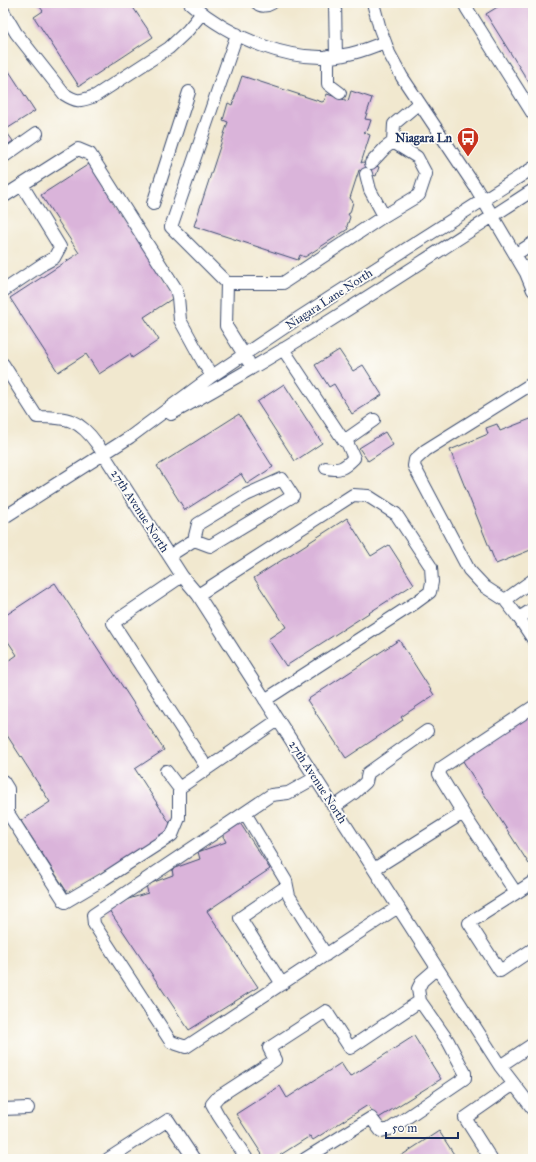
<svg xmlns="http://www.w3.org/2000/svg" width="536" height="1162" font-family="'IM FELL Great Primer',serif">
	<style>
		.building { fill: #dab4da }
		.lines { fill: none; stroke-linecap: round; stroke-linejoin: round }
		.minor-casing { stroke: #3b4b6f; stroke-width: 14 }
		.minor { stroke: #fff; stroke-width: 12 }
		.labels { text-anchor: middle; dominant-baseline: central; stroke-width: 3.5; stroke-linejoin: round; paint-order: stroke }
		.poi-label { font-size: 12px; font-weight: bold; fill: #1b2f5e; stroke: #fdfcf7; text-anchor: end }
		.street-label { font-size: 12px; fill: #1b2f5e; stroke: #fdfcf7 }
	</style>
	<rect width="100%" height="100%" fill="#fdfcf7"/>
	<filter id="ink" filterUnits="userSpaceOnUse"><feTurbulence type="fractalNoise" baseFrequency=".025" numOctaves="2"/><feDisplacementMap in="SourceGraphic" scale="8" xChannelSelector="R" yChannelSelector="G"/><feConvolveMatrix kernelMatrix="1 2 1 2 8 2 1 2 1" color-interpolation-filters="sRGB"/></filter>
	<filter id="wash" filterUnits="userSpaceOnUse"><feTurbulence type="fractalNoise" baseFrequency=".012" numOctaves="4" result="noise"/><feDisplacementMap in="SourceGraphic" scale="16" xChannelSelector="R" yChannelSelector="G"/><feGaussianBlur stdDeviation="0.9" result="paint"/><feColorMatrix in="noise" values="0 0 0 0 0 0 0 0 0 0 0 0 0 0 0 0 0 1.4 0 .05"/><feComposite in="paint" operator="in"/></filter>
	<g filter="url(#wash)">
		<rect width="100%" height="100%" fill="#f1e8cf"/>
		<g id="blocks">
			<path class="building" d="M37,3h93l23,34 -74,49 -45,-69 9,-6z
				M504,3h29v86l-47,-75z
				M3,62l32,49 -30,19 8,11 -10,7z
				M242,76l80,26 2,-1 3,-7 21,7 3,-10 21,7 -7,21 6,1 -3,9 -5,3 7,3 -9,28 2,-1 16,5 -3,9 -17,-6 -9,28 3,4 -3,11 -2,1 2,3 -3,9 1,3 -43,28 -5,-2 -2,5 -104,-34 34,-104 -5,-2 5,-17 4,2z
				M89,164l86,133 -31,20 15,23 -27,18 -2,-4 -31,20 -13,-20 -28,18 -48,-74 69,-45 -38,-58z
				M339,350l14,21 10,-6 19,30 -30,19 -18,-30 -5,3 -14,-22z
				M284,384l38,59 -27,18 -38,-59z
				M239,414l34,53 -26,17 -6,-10 -56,36 -28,-44z
				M533,418v131l-37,15 -46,-114 38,-16 -2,-6 11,-4 3,7z
				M385,432l8,13 -25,16 -9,-13z
				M347,518l24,38 18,-11 25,39 -128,82 -18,-27 18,-12 -32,-49z
				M55,583l109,167 -29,19 38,59 -104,67 -48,-74 29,-19 -47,-73v-64l14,-10 -14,-21v-17z
				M399,640l35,55 -33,22 2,3 -57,38 -39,-58z
				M533,712v149l-4,3 -68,-106z
				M240,823l30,46 -63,42 51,76 -69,43 -80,-120 13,-9 26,-8 -2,-8 27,-10 -1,-6 28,-10 -2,-7 28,-10 -4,-8z
				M414,1036l27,43 -64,40 -9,-14 -55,35 -3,-4 -36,23h-9l-29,-45 44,-28 7,12 54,-35 9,14z
				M439,1131l18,28h-61z"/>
		</g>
	</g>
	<g filter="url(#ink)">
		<use href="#blocks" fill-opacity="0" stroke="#3b4b6f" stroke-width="1"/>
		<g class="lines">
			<g class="minor-casing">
				<path id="minor" d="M190,3c39,34 101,62 154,52 14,-2 28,-8 41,-13
					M257,3c4,4 10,3 15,0
					M335,3l1,53
					M373,3l7,26 5,13 4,11 13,24 74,111 50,85 7,17
					M464,3l3,6 66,105
					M3,11l13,22 48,61c14,9 16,7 31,2l74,-48 19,-18 14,-17
					M237,34l-66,193 56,56h56l101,-67 35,-21 7,-21 -9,-17 -24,-15 1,-18 25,-21
					M328,56v28l12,9
					M3,157l34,-24
					M371,163l14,-15 8,-6
					M366,174l4,16 14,26
					M3,197l75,-48 12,5 86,135 2,8 2,23 23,42 9,14
					M153,204l36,-112
					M516,254l17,-11
					M227,283l-1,43 22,35
					M3,291l40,-27 11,-6 6,-11 -38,-62
					M283,349l61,92 30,-21
					M3,364l34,53c30,0 42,2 60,27l85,132 16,19 302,471 33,43
					M533,383l-107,67 -11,10 -1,6 55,104 16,17 20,13 14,18 14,21
					M171,414c125,-68 243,-147 362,-224
					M326,468c14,3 18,0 28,-10l-8,-18
					M3,518l127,-81 82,-61 88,-59 233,-149
					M169,556l25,-16 4,-16 48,-29 36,-16 11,17 -83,50 -16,-6
					M182,576l-69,47 94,145
					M198,595l155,-100 15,1 28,18 35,53 1,15 -2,10 -15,11 -150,97
					M505,600l28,-20
					M519,618l14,-9
					M166,771l13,17
					M315,778l-27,15 -17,2 -178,120 1,9 77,118 15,5 212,-140
					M3,781l5,8v24l57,89 39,-23 68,-44 7,-17v-30l99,-68
					M334,807l20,-14 12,-11 2,-9 59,-42
					M245,813l41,68 3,15 37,59
					M463,813l-24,-39 2,-6 92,-61
					M374,869l89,-56 53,80 17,-11
					M516,893l-47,30 31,48 33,-22
					M282,984l-42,-66 47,-32
					M500,1066l33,-22
					M3,1109l25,-1
					M108,1159l60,-39 26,39
					M247,1159l-29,-44 -6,-11 6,-7 57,-37 -6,-12 57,-37 24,37 70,-47
					M305,1159l66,-41 10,13 9,-2 75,-51v-5l-17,-32 -28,-40 -2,-12 4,-8 15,-13
					M491,1159l-26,-41 49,-34"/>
			</g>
			<use href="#minor" class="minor"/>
		</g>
	</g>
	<defs>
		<g id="bus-pin" transform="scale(1.15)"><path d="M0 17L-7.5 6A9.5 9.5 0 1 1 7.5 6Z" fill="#c8321e" stroke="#fdfcf7"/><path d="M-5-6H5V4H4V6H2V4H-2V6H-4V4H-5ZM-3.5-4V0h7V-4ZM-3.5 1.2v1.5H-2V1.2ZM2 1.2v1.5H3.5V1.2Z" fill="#fff"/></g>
	</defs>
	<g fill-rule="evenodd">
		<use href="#bus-pin" x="468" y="138"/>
	</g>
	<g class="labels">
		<g class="poi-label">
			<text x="452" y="138">Niagara Ln</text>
		</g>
		<g class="street-label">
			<text transform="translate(329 299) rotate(-33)">Niagara Lane North</text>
			<text transform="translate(140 511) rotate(57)">27th Avenue North</text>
			<text transform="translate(318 782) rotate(57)">27th Avenue North</text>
		</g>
	</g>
	<rect width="536" height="1162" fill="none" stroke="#fdfcf7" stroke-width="16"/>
	<path d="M386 1132v6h72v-6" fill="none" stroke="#1b2f5e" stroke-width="2"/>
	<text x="392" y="1132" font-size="12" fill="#1b2f5e" stroke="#fdfcf7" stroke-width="3" paint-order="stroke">50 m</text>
</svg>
